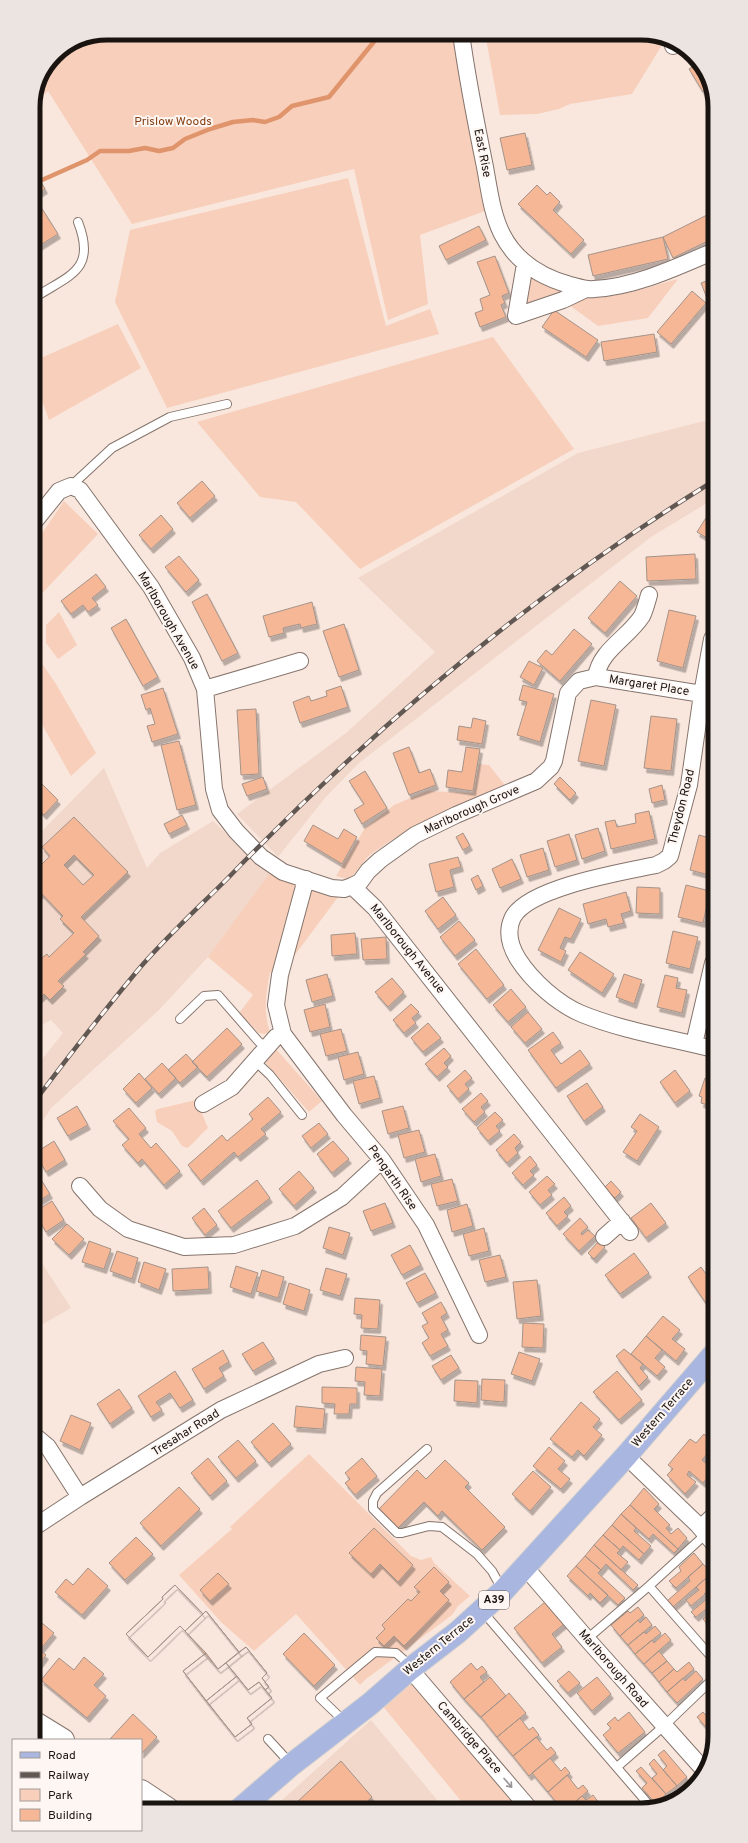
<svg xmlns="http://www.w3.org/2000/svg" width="748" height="1843" font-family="Overpass,sans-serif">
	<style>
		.built { fill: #f2d8cb }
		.green { fill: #f7cfbb }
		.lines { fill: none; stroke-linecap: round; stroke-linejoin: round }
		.stream { stroke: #e0946b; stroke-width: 4.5 }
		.building { fill: #f5b796; stroke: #a4938a; fill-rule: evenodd; filter: url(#shadow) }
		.lane-casing { stroke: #85746c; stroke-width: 10 }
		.street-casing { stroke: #85746c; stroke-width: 18 }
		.secondary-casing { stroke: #85746c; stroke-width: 24 }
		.primary-casing { stroke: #d1d0cf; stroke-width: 24 }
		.lane { stroke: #fff; stroke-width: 8 }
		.street { stroke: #fff; stroke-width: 16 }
		.secondary { stroke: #fff; stroke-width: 22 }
		.primary { stroke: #a9b6e0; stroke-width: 22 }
		.rail-casing { stroke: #625853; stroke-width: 4.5 }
		.rail { stroke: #fef6f2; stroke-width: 3; stroke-dasharray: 9; stroke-linecap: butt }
		.oneway { stroke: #989594 }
		.labels { text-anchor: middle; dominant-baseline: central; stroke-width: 4; stroke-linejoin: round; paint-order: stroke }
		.shield { fill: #fef6f2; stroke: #5e5854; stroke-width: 1 }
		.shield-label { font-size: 11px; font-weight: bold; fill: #1a1411 }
		.park-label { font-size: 12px; fill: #833e11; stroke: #fef6f2 }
		.street-label { font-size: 12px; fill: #1a1411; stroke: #fef6f2 }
		.rim { fill: none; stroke: #1a1411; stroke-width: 5 }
	</style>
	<defs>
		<filter id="shadow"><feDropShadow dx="2.5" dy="4.5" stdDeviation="0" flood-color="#0004"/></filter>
	</defs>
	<rect width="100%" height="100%" fill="#f9e7dd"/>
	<path class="built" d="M712,419v81l-61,37 -292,226 -34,35 -47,59 -41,-43 109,-81 89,-81 -77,-74 220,-125z
		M104,768l43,100 13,-15 53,-32 57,54 -62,82 -50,54 -107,97 -16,25v-65l28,-35 -12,-13 -10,5 -6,-10v-177z
		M36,1254l35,54 -28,16 -7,-9z
		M371,1720l67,81h10l5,7 -181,1z"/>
	<path class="green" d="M107,33h352l34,175 -73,27 8,69 -40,16 -34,-151 -222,55 -84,-133 -15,13 22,-50 24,-15z
		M485,33h161l19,7 -33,54 -62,10 -11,5 -22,5 -37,1z
		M348,178l38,148 44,-17 9,25 -272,74 -52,-106 15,-72z
		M527,272c13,7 26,17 40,22 30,12 80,-7 111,-15l-30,39 -50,8 -33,-24 -46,8z
		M118,324l23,44 -92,52 -15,-41v-18z
		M493,337l81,112 -214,120 -64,-67 -36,-5 -63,-75z
		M64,501l34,33 -64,68v-57z
		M59,612l18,33 -19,14 -12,-16v-18z
		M34,652l22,32 40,69 -25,23 -36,-64z
		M479,764l10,1 15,19 -1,4c-46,17 -92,37 -132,66 -9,7 -13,19 -23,25l-12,-3 29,-48 29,-23 33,-14 46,2z
		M275,866l69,23 -64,86 -10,-3c-4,21 -7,39 0,60l-6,2 -5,-1 -20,-20 14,-18 -45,-38z
		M276,1049l46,52 -13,11 -45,-51z
		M196,1100l12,28c-8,6 -13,15 -21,20l-5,-2 -10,-15 -15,-9 -2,-11 3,-2z
		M309,1454l102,102 10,4 10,-3 3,6 36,33 -12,10 -6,9 -86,64 -6,6 -64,-71 -42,37 -33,-29 -42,-47 53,-46 -2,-2z
		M410,1683l110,124h-54l-85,-103z"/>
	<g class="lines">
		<path class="stream" d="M42,180l45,-20 13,-9h29l16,-3 14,3 14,-3 12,-9 25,-10 23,-7 20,-2 12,2 14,-5 13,-11 37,-9 52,-64"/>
	</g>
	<path class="building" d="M697,64l14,19v4l-8,5 -14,-23z
		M525,133l7,32 -25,5 -7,-32z
		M35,172l10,17 -11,7 24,38 -24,15 -1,-76z
		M537,185l10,10 3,-3 10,10 -7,8 31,30 -13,14 -53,-50z
		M711,213l1,26 -39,19 -10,-21z
		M479,226l7,14 -40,20 -7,-14z
		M663,237l5,22 -75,17 -5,-21z
		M495,256l14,37 -7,3 3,7 -4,2 5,12 -26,10 -5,-14 8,-3 -3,-11 10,-4 -13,-33z
		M712,279v32l-11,-28z
		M692,291l14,12 -35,41 -14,-12z
		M554,310l44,30 -12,17 -44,-30z
		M654,334l3,18 -53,9 -3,-19z
		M202,481l13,15 -25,22 -13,-15z
		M709,513l3,2v26l-15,-9z
		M161,515l12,14 -22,20 -12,-14z
		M695,554l1,25 -49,2 -1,-24z
		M179,556l20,24 -13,12 -21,-25z
		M96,574l10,13 -14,11 6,7 -10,7 -5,-7 -12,9 -10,-13z
		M620,581l17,15 -32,37 -17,-15z
		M207,594l31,59 -16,8 -30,-59z
		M312,602l5,22 -16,4 -1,-4 -17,4 1,5 -15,4 -6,-21z
		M669,610l27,6 -13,52 -26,-7z
		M126,619l32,58 -15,9 -32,-58z
		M344,624l15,46 -20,7 -16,-46z
		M574,629l18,15 -32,37 -23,-20 9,-11 6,5z
		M529,661l14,7 -9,17 -14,-8z
		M523,685l31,9 -14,48 -23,-7 10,-33 -8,-2z
		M341,686l7,21 -48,16 -7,-21 16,-6 2,5 16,-5 -1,-5z
		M163,688l15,46 -26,8 -5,-16 8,-2 -5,-16 -4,2 -5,-15z
		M591,700l25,5 -12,61 -26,-5z
		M256,709l3,65 -18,1 -4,-65z
		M651,716l26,3 -6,52 -27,-3z
		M473,718l13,3 -4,23 -25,-4 2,-14 12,2z
		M179,741l17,64 -19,5 -16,-65z
		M409,747l10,26 11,-4 6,16 -27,10 -16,-42z
		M466,747l14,2 -7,42 -27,-4 2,-17 14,2z
		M365,771l22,37 -25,16 -8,-14 10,-6 -15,-23z
		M35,777l23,23 -14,15 -9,-9z
		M263,777l4,12 -20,7 -5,-12z
		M560,777l16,16 -6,7 -16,-16z
		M662,785l3,15 -13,3 -3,-14z
		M649,811l6,28 -44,10 -6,-27 10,-2 2,7 19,-4 -1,-9z
		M182,815l5,10 -18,9 -5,-10z
		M74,817l54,55 -47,45 18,19 -16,16 3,2 -28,27 6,5 -14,14 -6,-6 -4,4 -5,-6v-29l12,-9 2,3 25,-24 -14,-14 3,-3 -22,-23 -6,5v-27l15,-15 -8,-9zM74,855l20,20 -11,10 -19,-20z
		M313,825l25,14 6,-10 13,8 -15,27 -38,-23z
		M598,828l7,23 -23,8 -7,-24z
		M463,833l7,13 -7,4 -7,-13z
		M569,834l8,26 -22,7 -8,-26z
		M699,835l14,4v37l-23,-6z
		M543,848l6,22 -22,7 -7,-22z
		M458,857l3,10 -11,3 4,17 -18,5 -7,-28z
		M512,859l9,20 -21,9 -8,-19z
		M478,875l5,11 -7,4 -5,-11z
		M686,885l24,6 -7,32 -25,-6z
		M637,887l23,1v26l-24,-1z
		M626,892l5,19 -10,3 3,9 -16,4 -2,-8 -18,5 -5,-20z
		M443,897l13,18 -18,14 -13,-18z
		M559,908l22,11 -10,20 -6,-2 -5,11 6,3 -5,11 -23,-12z
		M459,921l16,19 -20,16 -15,-19z
		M673,931l25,6 -8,32 -24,-6z
		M355,933l2,21 -25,2 -1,-21z
		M386,937l1,22 -24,1 -2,-21z
		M476,949l28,36 -17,14 -29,-35z
		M580,952l34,22 -12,19 -34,-23z
		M327,974l6,22 -21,6 -6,-22z
		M624,974l18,6 -8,24 -18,-7z
		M665,975l13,3 -2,10 11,2 -5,23 -25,-6z
		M392,978l12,14 -16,15 -13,-15z
		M511,989l15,18 -18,15 -15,-17z
		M325,1004l5,23 -20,5 -6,-22z
		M411,1004l8,8 -7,6 4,5 -12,10 -11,-13z
		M528,1012l14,17 -17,14 -14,-16z
		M428,1023l13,15 -18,14 -12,-14z
		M227,1028l15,16 -35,33 -15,-15z
		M341,1029l6,22 -21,5 -6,-22z
		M553,1032l8,11 -10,7 10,14 19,-14 10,14 -34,24 -28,-38z
		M444,1048l7,8 -7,7 4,4 -11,10 -12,-13z
		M358,1052l6,22 -20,6 -6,-23z
		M186,1054l12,13 -18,16 -12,-13z
		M162,1063l14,15 -17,16 -14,-15z
		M465,1070l7,8 -7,6 4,5 -11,10 -11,-13z
		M675,1070l15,21 -15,12 -15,-21z
		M139,1073l13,15 -16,15 -13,-14z
		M374,1076l6,22 -21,6 -6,-23z
		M705,1078l8,3 1,19 -2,6 -11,-3 1,-6 -3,-1z
		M587,1083l16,24 -19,14 -17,-25z
		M481,1093l7,8 -7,6 4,5 -11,10 -12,-13z
		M268,1097l13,15 -20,17 5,5 -28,23 -4,-5 -33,29 -13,-16 34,-30 5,6 26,-22 -4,-5z
		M77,1106l11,19 -20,11 -11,-18z
		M403,1106l6,22 -21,6 -6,-23z
		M129,1108l17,20 -7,6 12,14 5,-5 24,28 -16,14 -22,-26 -4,4 -16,-18 7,-6 -16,-18z
		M495,1112l8,8 -7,6 4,5 -12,10 -11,-13z
		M640,1114l19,13 -22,34 -14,-9 14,-21 -6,-4z
		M319,1123l9,11 -17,14 -9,-12z
		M419,1130l6,22 -21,6 -6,-23z
		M514,1134l7,8 -6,6 3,5 -11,10 -11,-13z
		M54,1141l11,19 -19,12 -11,-19z
		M333,1141l16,18 -17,14 -15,-19z
		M435,1154l6,22 -20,6 -6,-23z
		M530,1156l7,9 -7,6 4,4 -11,10 -11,-12z
		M299,1171l15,17 -20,18 -15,-17z
		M38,1175l12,19 -14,9v-26z
		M547,1176l8,8 -7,6 4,5 -12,10 -11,-13z
		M452,1179l6,22 -21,5 -6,-22z
		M257,1180l13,18 -39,30 -13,-17z
		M611,1181l10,11 -6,6 -11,-10z
		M564,1197l7,9 -7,6 4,4 -11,10 -11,-13z
		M52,1201l12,19 -18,12 -10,-17v-4z
		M385,1203l8,20 -22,8 -8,-20z
		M651,1203l15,20 -20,15 -15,-20z
		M467,1204l6,22 -21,6 -5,-22z
		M204,1208l13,17 -12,10 -13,-17z
		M580,1218l8,9 -7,6 1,2 6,-5 7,6 -16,15 -16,-17z
		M67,1224l17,15 -15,16 -17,-16z
		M329,1227l21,6 -7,22 -20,-7z
		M484,1228l5,23 -20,5 -6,-22z
		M89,1241l22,8 -7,20 -22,-7z
		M599,1241l6,6 -11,12 -6,-6z
		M410,1245l11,20 -19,10 -11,-20z
		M117,1251l21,7 -6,21 -22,-8z
		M634,1253l15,20 -29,21 -15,-19z
		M500,1255l6,22 -21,5 -6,-22z
		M144,1262l22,7 -7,21 -21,-8z
		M714,1263v12l-6,-8z
		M236,1266l22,7 -7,21 -21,-7z
		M208,1267l1,22 -36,2 -1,-22z
		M701,1267l13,18v21l-4,3 -22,-32z
		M326,1268l21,6 -7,22 -20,-6z
		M262,1270l22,7 -6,21 -22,-7z
		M425,1273l11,20 -19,10 -11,-20z
		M537,1280l4,36 -24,3 -4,-37z
		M289,1283l21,7 -6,21 -21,-7z
		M355,1298l25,2 -2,29 -17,-1 1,-13 -8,-1z
		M441,1302l6,11 -6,4 7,13 -7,4 7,12 -18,10 -8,-13 7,-5 -7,-12 6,-3 -6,-10z
		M663,1316l17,14 -8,9 13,10 -9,12 -30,-25z
		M523,1323l21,1 -1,24 -21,-1z
		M361,1335l25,2 -3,29 -17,-2 1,-13 -7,-1z
		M646,1336l16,14 -7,8 10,9 -8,9 -26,-22z
		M263,1342l11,17 -21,12 -11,-17z
		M624,1349l19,15 -3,4 8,9 -9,9 -23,-30z
		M223,1350l6,12 -10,6 5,8 -20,13 -12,-20z
		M519,1352l21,7 -8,22 -21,-7z
		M451,1355l8,13 -18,12 -9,-14z
		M356,1367l26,2 -2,27 -16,-1 1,-13 -10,-1z
		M175,1371l18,29 -13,8 -10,-15 -14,9 6,8 -11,7 -13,-21z
		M617,1371l25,29 -23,20 -26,-28z
		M482,1379l23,1 -1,22 -23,-2z
		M455,1380l23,1 -1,22 -23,-2z
		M322,1387l35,1v16h-7l-1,10h-15l1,-10 -13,-1z
		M119,1389l13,19 -22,16 -13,-20z
		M581,1402l19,17 -7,8 9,8 -18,21 -6,-6 -6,7 -22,-18z
		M296,1406l29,3 -2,20 -29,-2z
		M71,1415l20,8 -11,27 -20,-9z
		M273,1423l18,21 -22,19 -18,-21z
		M704,1434l10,9v13l-2,3 -5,-5 -5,6 12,10 -11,13 -14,-12 -2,4 9,7 -11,12 -18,-19 6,-6 -5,-4 22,-26 6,4z
		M238,1440l18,21 -20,17 -18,-21z
		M549,1447l16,14 -7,8 12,10 -9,10 -28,-23z
		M208,1458l19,23 -17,15 -19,-23z
		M362,1458l15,18 -22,19 -10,-12 5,-4 -5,-6z
		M445,1460l24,23 -4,4 40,40 -23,23 -40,-39 -4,5 -14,-14 -27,27 -19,-19 39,-40 9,9z
		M533,1471l18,16 -21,24 -18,-17z
		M179,1487l21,22 -39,37 -21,-23z
		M644,1488l15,16 -5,5 16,16 -4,3 5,6 7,-6 9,10 -9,11 -48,-44z
		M630,1505l48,44 -4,4 -21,-19 -4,5 -28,-25z
		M621,1514l15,14 -2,3 17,15 -7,8 -32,-29z
		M612,1525l32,29 -5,6 -16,-14 -3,4 -17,-15z
		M374,1528l39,37 -15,17 -18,-18 -9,10 -22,-21z
		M603,1535l17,15 -3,3 11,9 -7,8 -27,-25z
		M136,1537l17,17 -28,26 -16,-17z
		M594,1545l44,40 -5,5 -27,-26 -5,6 -16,-14z
		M694,1553l9,11 -27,24 -7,-7 12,-10 -2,-4z
		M585,1556l16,14 -3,3 27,25 -7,7 -42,-39z
		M703,1564l9,9 -39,34 -6,-6 23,-20 -2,-4z
		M576,1566l32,29 -8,8 -10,-10 -2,3 -21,-20z
		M434,1567l15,15 -9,9 9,9 -45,46 -10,-10 -10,10 -8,-8 9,-9 -3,-4 26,-26 3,2 9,-9 -6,-5z
		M88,1568l20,18 -26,29 -27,-23 11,-13 7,6z
		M218,1573l11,11 -19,17 -10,-11z
		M712,1573l3,4v9l-24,20 -5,-6 13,-10 -3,-3z
		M175,1585l28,29 3,-3 33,41 7,-5 21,26 -5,5 7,9 -4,3 7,8 -25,20 5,6 -17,13 -52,-66 23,-18 -26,-27 -32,31 -22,-23 37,-35 -1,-2z
		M175,1585l28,29 -18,17 -5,-5 -32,31 -22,-23 37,-35 -1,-2z
		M715,1586v16l-19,15 -5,-5 17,-14 -4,-4z
		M545,1602l19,22 -12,10 10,13 -20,16 -28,-35z
		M638,1607l6,8 -24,21 -9,-11 17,-14 2,2z
		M715,1609v9l-8,6 -4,-5z
		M206,1611l33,41 -21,17 -33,-38z
		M646,1617l6,8 -24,20 -8,-9 18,-16 2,3z
		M37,1619l17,14 -14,17 6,5 -9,12z
		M715,1625v8l-4,-5z
		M655,1626l6,7 -26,21 -7,-9 16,-13 2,2z
		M304,1633l31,32 -21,21 -31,-32z
		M665,1633l6,7 -27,24 -9,-10 17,-14 2,3z
		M246,1647l21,26 -5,5 7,9 -4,3 -6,-8 -11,8 -22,-27z
		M659,1651l8,10 -15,12 -8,-9z
		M206,1653l12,16 8,-6 11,13 -31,25 -23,-30z
		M84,1657l20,17 -10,11 12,11 -19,22 -46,-38 18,-22 15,12z
		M667,1661l7,8 -15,13 -7,-9z
		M689,1662l5,7 -27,23 -8,-10 15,-13 3,3z
		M471,1663l6,7 5,-4 5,6 -7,5 4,5 -20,17 -14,-17z
		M569,1671l11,12 -12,10 -11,-12z
		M696,1671l7,8 -26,24 -10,-11 16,-14 2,3z
		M237,1676l11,14 11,-8 13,16 -25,20 5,6 -17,13 -29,-36z
		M490,1677l16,19 -25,21 -17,-18z
		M597,1677l14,17 -19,17 -15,-18z
		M509,1693l17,20 -29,24 -16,-20z
		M629,1712l16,20 -27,21 -15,-18 8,-7 -4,-4 8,-7 3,4z
		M703,1712l12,14v10l-3,9 -6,-8 5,-4 -14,-16z
		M133,1714l24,23 -16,17v-14l-31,-1z
		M520,1718l9,12 4,-3 6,8 -26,21 -16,-19z
		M536,1737l11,13 4,-3 5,6 -27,23 -16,-20z
		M664,1750l23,27 -10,9 -14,-16 4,-4 -9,-11z
		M550,1758l11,13 4,-4 5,6 -22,19 -16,-19z
		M654,1759l23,27 -11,8 -14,-16 5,-4 -8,-10z
		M341,1761l31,36 -12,11 -61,1 -4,-5z
		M641,1767l25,27 -10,10 -14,-16 5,-5 -11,-12z
		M567,1775l11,14 5,-4 5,6 -19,16h-9l-12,-15z
		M593,1795l9,12h-33l13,-11 4,4z"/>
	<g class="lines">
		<g class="lane-casing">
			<path id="lane" d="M34,298c35,-23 63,-27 44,-76
				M71,486l41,-38 58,-31 57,-13
				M180,1019l24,-23 14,-1 41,47 8,5
				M255,1061l15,14 32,40
				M427,1449l-50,44 -4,8v8l24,24h5l27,-7 13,1 35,27 15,17 11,20
				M698,1525l16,-15
				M649,1586l66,75
				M483,1612l167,194
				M587,1639l62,-53 57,-52
				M345,1722l-25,-24 55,-46 21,1 16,14
				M268,1739l22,24
				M617,1767l47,-41 51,-49"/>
		</g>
		<g class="street-casing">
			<path id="street" d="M461,33c6,45 15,90 24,134 4,22 7,47 17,67 14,28 39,43 68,51 8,2 16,5 24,4 40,-2 81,-21 118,-37
				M673,46l2,-2
				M525,264l-9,52 47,-16 23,-11
				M34,522l25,-31 12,-5 9,4 71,97 41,71 13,31 9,100 6,21 16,21 25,26 22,15 49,16 12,1 8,-3 23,22 255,324
				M712,639l-10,55 -13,91 -19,71 -6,5 -8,4c-33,7 -126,22 -143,52 -7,14 -3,29 5,42 14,22 40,45 64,55 42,17 88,24 131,35
				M596,677l106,17
				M205,689l95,-28
				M306,879l-26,96 -4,30 7,29 61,81 38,45 44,65 53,110
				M352,886l8,-4 8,-11 12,-11 35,-25 41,-20 80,-34 15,-14 3,-6 14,-68 11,-12 17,-4c4,-27 32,-39 46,-61 3,-6 5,-14 7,-21
				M694,1044l19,-81
				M203,1104l29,-17 44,-50 7,-3
				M80,1186l20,23 28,20 56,18 50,-2 61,-19 47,-29 40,-37
				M604,1237l18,-16
				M36,1437l12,10 32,50
				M626,1456l72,69 17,20
				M36,1526l44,-29 141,-87 98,-46 26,-6
				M525,1567l62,72 117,131
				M410,1669l118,138"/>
		</g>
		<g class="secondary-casing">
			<path id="secondary" d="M37,1724l26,16
				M141,1791l27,18"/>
		</g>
		<g class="primary-casing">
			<path id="primary" d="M240,1809l51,-44 79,-61 40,-35 48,-37 45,-41 123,-135 88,-102"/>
		</g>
		<use href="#lane" class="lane"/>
		<use href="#street" class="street"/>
		<use href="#secondary" class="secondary"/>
		<use href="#primary" class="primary"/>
		<g class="rail-casing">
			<path id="rail" d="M35,1101c33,-44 68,-89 103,-131 28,-33 61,-63 91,-93 145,-150 305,-285 483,-395"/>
		</g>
		<use href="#rail" class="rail"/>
	</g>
	<defs><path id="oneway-shaft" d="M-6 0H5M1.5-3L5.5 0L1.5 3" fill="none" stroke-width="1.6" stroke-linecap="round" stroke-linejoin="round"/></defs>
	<use class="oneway" href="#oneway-shaft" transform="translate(508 1783) rotate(49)"/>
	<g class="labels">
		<rect class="shield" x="479" y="1591" width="30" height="18" rx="3"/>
		<g class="shield-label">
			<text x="494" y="1600">A39</text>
		</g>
		<g class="park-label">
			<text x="173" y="122">Prislow Woods</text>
		</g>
		<g class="street-label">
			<text transform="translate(482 153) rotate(79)">East Rise</text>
			<text transform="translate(168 621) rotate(60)">Marlborough Avenue</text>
			<text transform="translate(649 686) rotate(9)">Margaret Place</text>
			<text transform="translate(682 807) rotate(-76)">Theydon Road</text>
			<text transform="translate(472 810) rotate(-24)">Marlborough Grove</text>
			<text transform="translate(407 949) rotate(51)">Marlborough Avenue</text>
			<text transform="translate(392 1178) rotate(55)">Pengarth Rise</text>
			<text transform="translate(663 1413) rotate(-49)">Western Terrace</text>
			<text transform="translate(186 1433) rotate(-32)">Tresahar Road</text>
			<text transform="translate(439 1646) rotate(-39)">Western Terrace</text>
			<text transform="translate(613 1669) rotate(49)">Marlborough Road</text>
			<text transform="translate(469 1738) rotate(49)">Cambridge Place</text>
		</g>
	</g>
	<path d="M0 0H748V1843H0ZM107 40H641A67 67 0 0 1 708 107V1736A67 67 0 0 1 641 1803H107A67 67 0 0 1 40 1736V107A67 67 0 0 1 107 40Z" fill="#ece4e0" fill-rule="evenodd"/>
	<path class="rim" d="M107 40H641A67 67 0 0 1 708 107V1736A67 67 0 0 1 641 1803H107A67 67 0 0 1 40 1736V107A67 67 0 0 1 107 40Z"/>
	<rect x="12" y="1739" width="130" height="92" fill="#fef6f2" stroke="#a39c98"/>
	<rect x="20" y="1752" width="20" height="6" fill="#a9b6e0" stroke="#a39c98"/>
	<text x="48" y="1759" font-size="12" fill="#1a1411">Road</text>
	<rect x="20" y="1772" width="20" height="6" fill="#625853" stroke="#a39c98"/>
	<text x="48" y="1779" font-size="12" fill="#1a1411">Railway</text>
	<rect x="20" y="1789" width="20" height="12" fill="#f7cfbb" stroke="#a39c98"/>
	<text x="48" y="1799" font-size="12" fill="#1a1411">Park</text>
	<rect x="20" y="1809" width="20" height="12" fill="#f5b796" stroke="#a39c98"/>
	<text x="48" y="1819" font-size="12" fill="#1a1411">Building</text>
</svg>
